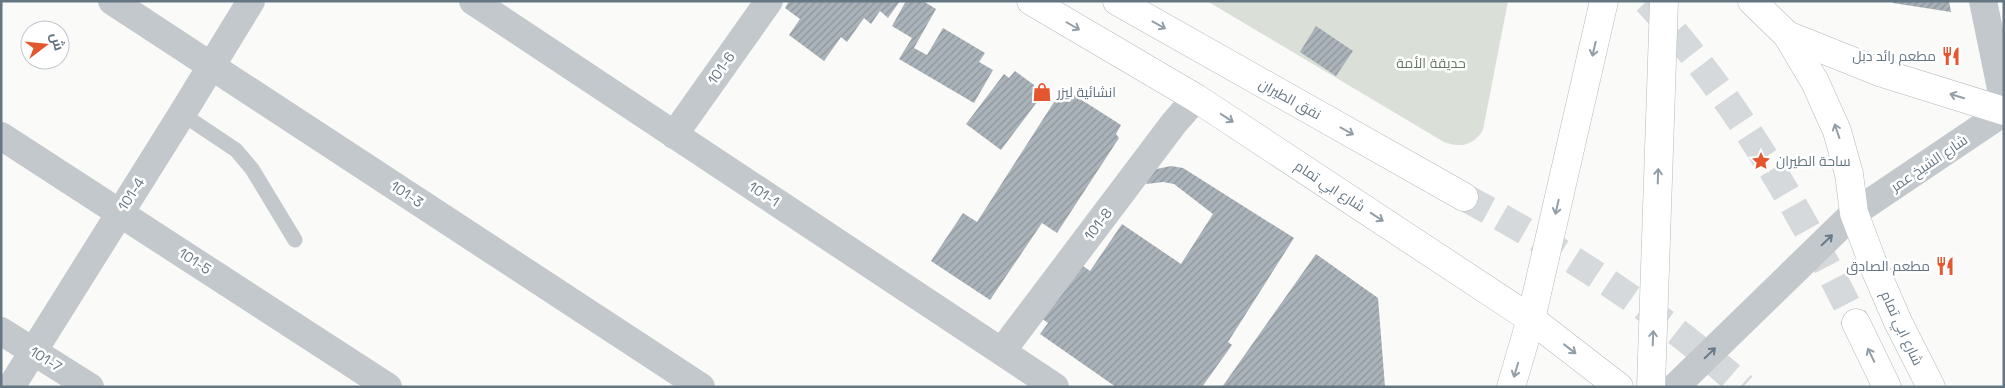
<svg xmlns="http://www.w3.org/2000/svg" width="2005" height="388" font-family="'Space Grotesk',Cairo,sans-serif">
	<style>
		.green { fill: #dadfd7 }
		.building { fill: url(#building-hatch) }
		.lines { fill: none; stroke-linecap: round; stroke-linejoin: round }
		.primary-tunnel { stroke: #d5d9db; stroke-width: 28; stroke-dasharray: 28 14; stroke-linecap: butt }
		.secondary-casing { stroke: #b3babf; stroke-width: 29 }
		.primary-casing { stroke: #b5babe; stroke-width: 29 }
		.service { stroke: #c3c8cc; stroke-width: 15 }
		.minor { stroke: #c3c8cc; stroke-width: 28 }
		.tertiary { stroke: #c3c8cc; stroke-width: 28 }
		.secondary { stroke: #fff; stroke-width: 28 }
		.primary { stroke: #fff; stroke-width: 28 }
		.oneway { stroke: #939fa8 }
		.oneway2 { stroke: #6a7a87 }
		.labels { text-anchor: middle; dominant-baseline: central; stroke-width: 5; stroke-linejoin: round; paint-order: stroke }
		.poi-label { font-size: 14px; fill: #657683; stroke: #fff; text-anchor: end }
		.park-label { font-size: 14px; fill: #687a64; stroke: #fff }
		.street-label { font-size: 14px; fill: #657683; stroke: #fff }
	</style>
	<defs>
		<pattern id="building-hatch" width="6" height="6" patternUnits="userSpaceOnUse" patternTransform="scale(1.25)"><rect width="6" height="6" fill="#aab3b9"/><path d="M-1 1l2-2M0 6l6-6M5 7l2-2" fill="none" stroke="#8e969c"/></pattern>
	</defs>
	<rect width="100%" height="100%" fill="#fafaf8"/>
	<path class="green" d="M1207,1h301l-25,129c-10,16 -23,18 -39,12z"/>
	<path class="building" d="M789,1h111l-12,17 -8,-7 -9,13 -7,-6 -17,24 -6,-5 -17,24 -35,-26 11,-16 -15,-11z
		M906,1h17l13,8 -22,39 13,7 16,-27 42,25 -6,9 14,8 -19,33 -75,-44 13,-21 -20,-12z
		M1892,1h57l2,11 -58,-9z
		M1316,26l37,25 -17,25 -36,-24z
		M1015,71l19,14 3,17 -36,48 -35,-26 38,-50 5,4z
		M1063,88l58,37 -5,9 3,4 -62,95 -15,-10 -52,77 -59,-39 32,-48 14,9z
		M1171,166l12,2 111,70 -66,104 4,3 -30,42h-86l-76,-53 8,-11 -11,-8 39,-54 14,10 32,-47 59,40 32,-50 -39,-30 -11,-2 -17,2 6,-14z
		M1316,254l62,44 7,89h-163z"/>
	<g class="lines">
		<path class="primary-tunnel" d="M1647,1c87,95 152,207 209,322
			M1464,197c99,53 195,114 279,190"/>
		<g class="secondary-casing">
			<path id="secondary" d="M1511,387l20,-68 73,-318
				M1651,387l13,-386"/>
		</g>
		<g class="primary-casing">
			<path id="primary" d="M1031,1l165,97 335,221 88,68
				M1117,1l347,196
				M1752,1l35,34 28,47 22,49 12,43 5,39 21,56 23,53 33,65
				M1787,35l95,38 122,38
				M1856,323l31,64"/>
		</g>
		<path class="service" d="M182,114l54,36 16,19 43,71"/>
		<path class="minor" d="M112,1l589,386
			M473,1l582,386
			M1983,1l21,102
			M674,135l95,-134
			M1,136l387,251
			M1,331l89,56
			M1002,351l172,-228 22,-25
			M11,387l171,-273 69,-113"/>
		<path class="tertiary" d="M1675,387l179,-174 150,-101"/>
		<use href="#secondary" class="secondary"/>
		<use href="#primary" class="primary"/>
	</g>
	<defs><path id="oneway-shaft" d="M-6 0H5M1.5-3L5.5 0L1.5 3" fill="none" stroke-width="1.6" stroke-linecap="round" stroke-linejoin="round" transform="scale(1.25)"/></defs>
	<g class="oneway">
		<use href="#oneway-shaft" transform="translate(1159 25) rotate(29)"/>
		<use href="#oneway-shaft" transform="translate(1073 26) rotate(30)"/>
		<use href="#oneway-shaft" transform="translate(1594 49) rotate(103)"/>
		<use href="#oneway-shaft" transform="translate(1957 96) rotate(-163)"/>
		<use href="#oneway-shaft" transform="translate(1227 118) rotate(33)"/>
		<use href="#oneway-shaft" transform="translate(1347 131) rotate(29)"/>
		<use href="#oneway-shaft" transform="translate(1837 131) rotate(-109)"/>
		<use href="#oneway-shaft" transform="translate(1658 176) rotate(-88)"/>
		<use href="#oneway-shaft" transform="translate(1557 207) rotate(103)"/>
		<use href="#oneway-shaft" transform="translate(1377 217) rotate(33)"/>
		<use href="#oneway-shaft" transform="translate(1653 338) rotate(-88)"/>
		<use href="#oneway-shaft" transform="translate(1570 349) rotate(38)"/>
		<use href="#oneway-shaft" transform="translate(1871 355) rotate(-116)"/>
		<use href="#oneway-shaft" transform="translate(1516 370) rotate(107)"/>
	</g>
	<g class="oneway2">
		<use href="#oneway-shaft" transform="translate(1827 240) rotate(-44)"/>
		<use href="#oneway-shaft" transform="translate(1710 353) rotate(-44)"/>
	</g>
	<defs>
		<g id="restaurant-bare" transform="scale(1.5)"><path d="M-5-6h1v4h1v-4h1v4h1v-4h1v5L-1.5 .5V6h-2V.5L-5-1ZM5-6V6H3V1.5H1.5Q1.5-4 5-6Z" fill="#e4572e" stroke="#fff" stroke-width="2.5" paint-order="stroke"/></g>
		<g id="shop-bare" transform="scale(1.5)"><path d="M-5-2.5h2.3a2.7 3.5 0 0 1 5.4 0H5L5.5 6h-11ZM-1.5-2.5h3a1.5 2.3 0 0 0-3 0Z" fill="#e4572e" stroke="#fff" stroke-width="2.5" paint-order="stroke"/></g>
		<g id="sight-bare" transform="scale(1.5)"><path d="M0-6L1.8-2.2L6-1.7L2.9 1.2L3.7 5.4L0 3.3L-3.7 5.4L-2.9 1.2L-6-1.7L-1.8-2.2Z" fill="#e4572e" stroke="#fff" stroke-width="2.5" paint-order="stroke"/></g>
	</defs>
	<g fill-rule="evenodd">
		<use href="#restaurant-bare" x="1951" y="56"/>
		<use href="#shop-bare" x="1042" y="92"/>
		<use href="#sight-bare" x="1761" y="161"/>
		<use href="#restaurant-bare" x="1945" y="266"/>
	</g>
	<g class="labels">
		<g class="poi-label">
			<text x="1936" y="56">مطعم رائد دبل</text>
			<text x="1057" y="92" text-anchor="start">انشائية ليزر</text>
			<text x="1776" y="161" text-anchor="start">ساحة الطيران</text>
			<text x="1930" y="266">مطعم الصادق</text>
		</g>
		<g class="park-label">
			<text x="1431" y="63">حديقة الأمة</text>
		</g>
		<g class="street-label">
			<text transform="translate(721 68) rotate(-55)">101-6</text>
			<text transform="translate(1290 99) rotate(29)">نفق الطيران</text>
			<text transform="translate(1929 163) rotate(-34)">شارع الشيخ عمر</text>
			<text transform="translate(1330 186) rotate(33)">شارع ابي تمام</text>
			<text transform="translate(131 194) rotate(-57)">101-4</text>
			<text transform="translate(407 194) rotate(33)">101-3</text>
			<text transform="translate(764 194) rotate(33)">101-1</text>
			<text transform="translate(1098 224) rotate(-53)">101-8</text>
			<text transform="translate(195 261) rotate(33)">101-5</text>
			<text transform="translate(1902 328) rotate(65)">شارع ابي تمام</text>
			<text transform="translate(46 359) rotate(32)">101-7</text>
		</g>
	</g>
	<rect width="2005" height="388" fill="none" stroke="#657683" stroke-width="5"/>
	<g transform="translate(45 45) rotate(74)"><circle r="24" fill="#ffffff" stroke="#c1c8cd"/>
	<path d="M0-4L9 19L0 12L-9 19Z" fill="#e4572e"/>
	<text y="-8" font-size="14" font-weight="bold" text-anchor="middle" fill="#657683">ش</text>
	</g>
</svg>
